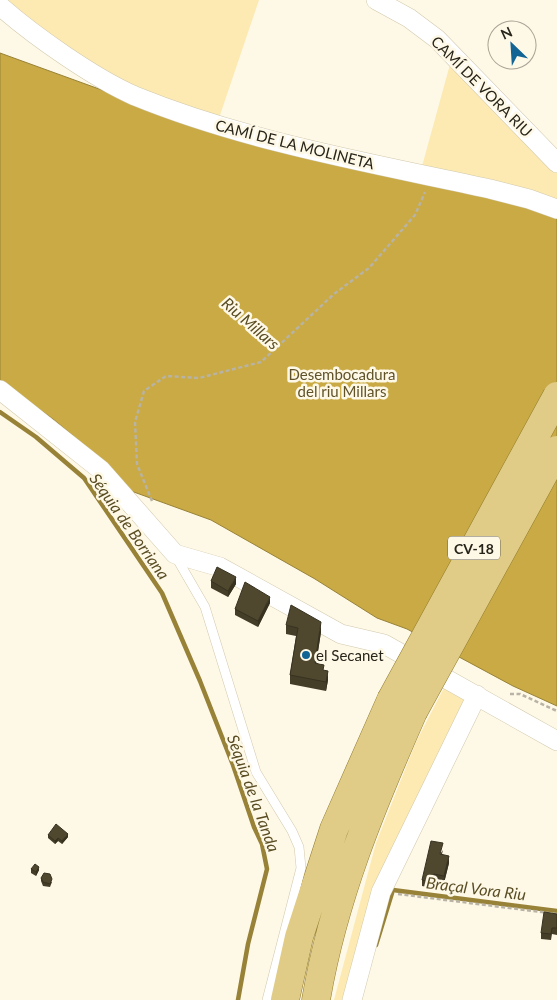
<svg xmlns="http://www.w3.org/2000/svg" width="557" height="1000" font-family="Lato,sans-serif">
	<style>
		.green { fill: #fceab2 }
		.water { fill: #c9aa44; stroke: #988237 }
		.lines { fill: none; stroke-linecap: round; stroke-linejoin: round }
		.stream { stroke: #988237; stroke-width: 4.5 }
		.lane-casing { stroke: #d2c9ac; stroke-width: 10 }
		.street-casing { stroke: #d2c9ac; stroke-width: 20 }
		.primary-casing { stroke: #927b2c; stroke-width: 29 }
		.path { stroke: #b8b3a4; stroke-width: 2.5; stroke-dasharray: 4 2.5; stroke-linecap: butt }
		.lane { stroke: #fff; stroke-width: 9 }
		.street { stroke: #fff; stroke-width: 19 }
		.primary { stroke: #e0cc86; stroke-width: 28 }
		.primary-bridge-casing { stroke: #927b2c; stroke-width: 29; stroke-linecap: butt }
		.primary-bridge { stroke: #e0cc86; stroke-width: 28 }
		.wall { fill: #443d28 }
		.shaded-wall { fill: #373220 }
		.building { fill: #4f472e; stroke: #373220 }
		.poi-dot { fill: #126495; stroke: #fef8e7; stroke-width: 2 }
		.labels { text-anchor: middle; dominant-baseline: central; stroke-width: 5; stroke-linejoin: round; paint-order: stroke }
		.shield { fill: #fef8e7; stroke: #686457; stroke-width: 1 }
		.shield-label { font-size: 14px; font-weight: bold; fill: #272419 }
		.street-label { font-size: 15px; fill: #272419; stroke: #fef8e7 }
		.park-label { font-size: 15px; fill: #605329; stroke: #fef8e7 }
		.poi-label { font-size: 15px; fill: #272419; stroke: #fef8e7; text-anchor: start }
		.water-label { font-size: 16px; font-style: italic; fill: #5a4d23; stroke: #fef8e7 }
	</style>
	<rect width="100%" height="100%" fill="#fef8e7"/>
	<path class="green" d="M0,0h259l-41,121 -115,-48z
		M452,57l105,110v39l-136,-36z
		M447,682l26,14 -50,102 -74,202h-15l42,-157 40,-101z"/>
	<path class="water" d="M0,53l190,69 325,80 42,15v489l-44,-20 -106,-57 -30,-11 -62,-39 -104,-59 -80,-29 -24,-27 -54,-45 -53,-38z"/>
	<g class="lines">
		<path class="stream" d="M0,412l36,25 48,41 78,115 38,88 33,84 21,62 8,17 5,25 -19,75 -10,56
			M393,890l164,21
			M376,945l16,-52"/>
		<g class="lane-casing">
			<path id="lane" d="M176,557l29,50 51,165 36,59 7,16 2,21 -34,132"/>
		</g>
		<g class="street-casing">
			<path id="street" d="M376,0l33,18 28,21 120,124
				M0,6c34,30 94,72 135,90 113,46 236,67 355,93l39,10 28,10
				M0,390l101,80 74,84 45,13 121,67 43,10 173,97
				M352,1000l29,-108 96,-197"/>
		</g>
		<g class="primary-casing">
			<path id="primary" d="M285,1000l14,-63 35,-108 57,-129
				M316,1000c17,-101 56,-195 97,-288"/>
		</g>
		<path class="path" d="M152,501l-15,-37 -2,-42 9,-31 22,-15 33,2 62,-16 73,-68 35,-26 46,-53 10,-23
			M510,694h10l37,17
			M398,894l159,20"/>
		<use href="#lane" class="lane"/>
		<use href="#street" class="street"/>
		<use href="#primary" class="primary"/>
		<g class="primary-bridge-casing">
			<path id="primary-bridge" d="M391,700l166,-304
				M413,712l144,-262"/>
		</g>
		<use href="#primary-bridge" class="primary-bridge"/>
	</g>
	<path class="wall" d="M211,581l25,3 -8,13 -17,-9z
		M270,603l-12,24 -23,-12v-6z
		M286,625l35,7 -5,31 8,8 4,9 -2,11 -36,-7v-9l6,-39 -10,-2z
		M48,835l20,2 -6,7 -4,-3 -3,3 -7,-6z
		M443,850l-1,4 7,9 -5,20 -10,-3 -2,8 -10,-2v-6z
		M31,869l8,1 -3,6 -5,-3z
		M41,878l11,4 -2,5 -7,-1 -2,-5z
		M557,914v21l-5,-1 -1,6 -10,-1v-6z"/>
	<path class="shaded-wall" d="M236,577v7l-8,13v-6z
		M270,597v6l-12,24v-6z
		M321,622v10l-6,40v-9z
		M328,671v9l-2,11v-9z
		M68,834v3l-6,7v-3z
		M58,838v3l-3,3v-3z
		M449,856v7l-5,20v-7z
		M39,867v3l-3,6v-4z
		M434,874v6l-2,8v-6z"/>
	<path class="building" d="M217,567l19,10 -8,14 -17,-10z
		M245,582l25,15 -12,24 -23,-12z
		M291,605l30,17 -6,41 9,2 -1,5 5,1 -2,11 -36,-7 8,-47 -12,-3z
		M56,824l12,10 -6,7 -4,-3 -3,3 -7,-6z
		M431,841l12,2 -3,11 9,2 -5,20 -10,-2 -2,8 -10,-2z
		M35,864l4,3 -3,5 -5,-3z
		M44,873l6,1 2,5 -2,5 -7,-2 -2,-4z
		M544,912l13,2v14h-5l-1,6 -10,-1z"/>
	<circle class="poi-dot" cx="306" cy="655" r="5"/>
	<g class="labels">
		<rect class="shield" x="448" y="536.5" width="52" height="23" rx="4"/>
		<g class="shield-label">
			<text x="474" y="548">CV-18</text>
		</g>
		<g class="street-label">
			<text transform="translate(482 86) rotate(45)">CAMÍ DE VORA RIU</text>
			<text transform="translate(295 144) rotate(14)">CAMÍ DE LA MOLINETA</text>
		</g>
		<g class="park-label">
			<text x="342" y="374">Desembocadura<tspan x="342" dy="17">del riu Millars</tspan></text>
		</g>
		<g class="poi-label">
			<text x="316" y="655">el Secanet</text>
		</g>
		<g class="water-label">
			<text transform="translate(251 323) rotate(41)">Riu Millars</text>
			<text transform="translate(130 526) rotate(55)">Séquia de Borriana</text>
			<text transform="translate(254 793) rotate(70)">Séquia de la Tanda</text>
			<text transform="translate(476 888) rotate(7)">Braçal Vora Riu</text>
		</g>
	</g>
	<g transform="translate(512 45) rotate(335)"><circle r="24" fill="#fef8e7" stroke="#a8a395"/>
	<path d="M0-4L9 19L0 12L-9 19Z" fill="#126495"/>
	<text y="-8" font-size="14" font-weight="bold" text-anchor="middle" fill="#272419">N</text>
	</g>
</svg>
